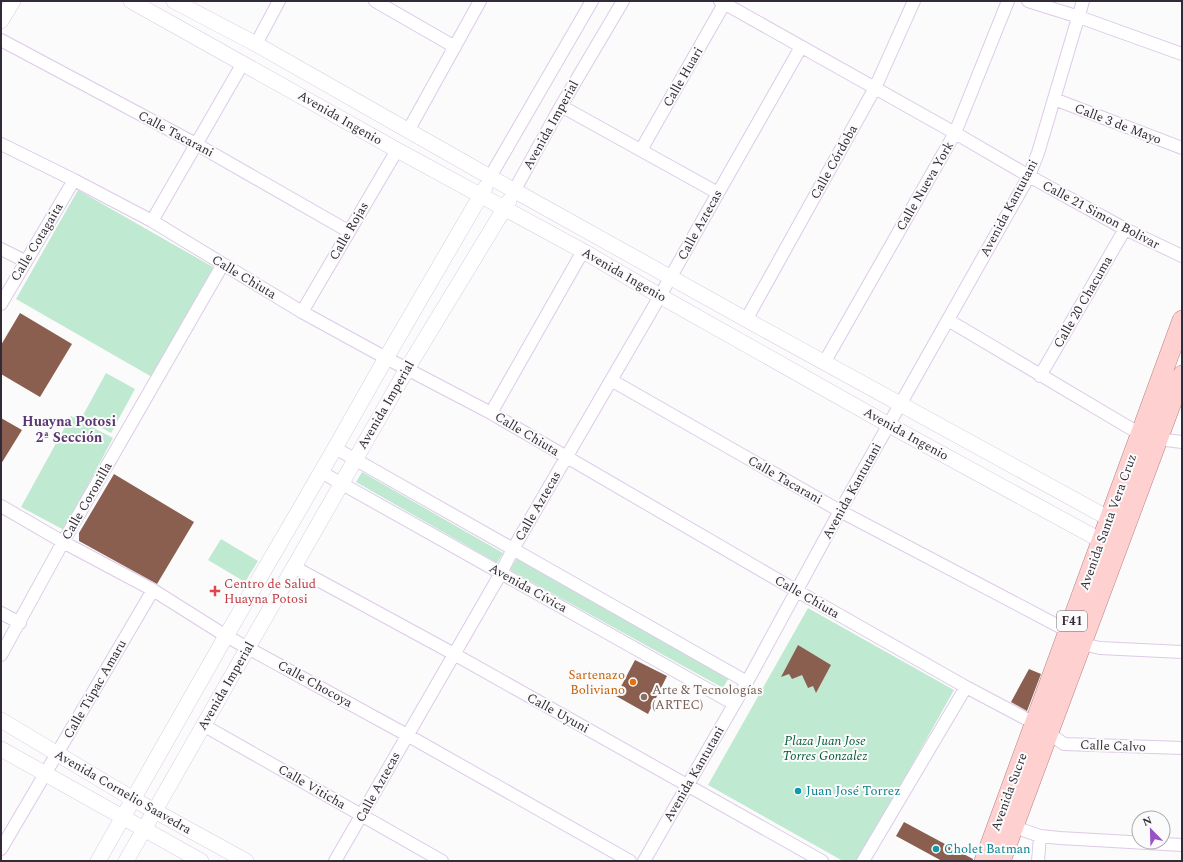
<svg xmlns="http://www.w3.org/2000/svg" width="1183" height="862" font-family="Spectral,serif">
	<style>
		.green { fill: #c0e9d1 }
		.building { fill: #8b5f4f }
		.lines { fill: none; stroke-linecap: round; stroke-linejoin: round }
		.minor-casing { stroke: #ddcae8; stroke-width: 14 }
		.tertiary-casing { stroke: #ddcae8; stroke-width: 16 }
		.primary-casing { stroke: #b78285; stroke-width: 20 }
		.minor { stroke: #fff; stroke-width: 12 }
		.tertiary { stroke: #fff; stroke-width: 15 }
		.primary { stroke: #fed0cf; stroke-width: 19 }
		.health-dot { fill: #e0444e; stroke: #fbfbfb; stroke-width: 1.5 }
		.food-dot { fill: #e8710a; stroke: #fbfbfb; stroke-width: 1.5 }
		.education-dot { fill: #8d6e63; stroke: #fbfbfb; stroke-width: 1.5 }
		.culture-dot { fill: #0f9aa8; stroke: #fbfbfb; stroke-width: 1.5 }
		.labels { text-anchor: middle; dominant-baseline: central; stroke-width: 4; stroke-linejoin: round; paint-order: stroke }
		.shield { fill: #fbfbfb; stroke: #6e6971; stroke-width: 1 }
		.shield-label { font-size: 12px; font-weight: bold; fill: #322a36 }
		.street-label { font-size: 13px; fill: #322a36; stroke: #fbfbfb }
		.health-label { font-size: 13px; fill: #be3a42; stroke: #fbfbfb; text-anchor: start }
		.food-label { font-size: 13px; fill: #c56008; stroke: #fbfbfb; text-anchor: end }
		.education-label { font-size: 13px; fill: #785e54; stroke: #fbfbfb; text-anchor: start }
		.park-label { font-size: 13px; font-style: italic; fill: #035b39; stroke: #fbfbfb }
		.culture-label { font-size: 13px; fill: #0d838f; stroke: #fbfbfb; text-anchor: start }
		.neighbourhood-label { font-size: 14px; font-weight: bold; fill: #593771; stroke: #fbfbfb }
	</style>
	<rect width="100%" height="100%" fill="#fbfbfb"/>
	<path class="green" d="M78,190l135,77 -8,17 -53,93 -136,-78z
		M106,373l29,16 -24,44 -29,-16z
		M71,416l42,22 -49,92 -43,-23z
		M362,472l141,81 -6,10 -141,-81z
		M221,539l37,22 -13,21 -37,-22z
		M517,558l213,118 -7,12 -213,-118z
		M808,608l146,82 -96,171h-15l-135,-76z"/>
	<path class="building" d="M20,313l52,31 -32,53 -39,-23v-29z
		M1,418l21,12 -21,34z
		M114,474l80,48 -37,62 -78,-43v-8z
		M798,645l33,20 -15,28 -3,-7 -5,2 -6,-13 -10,4 -3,-5 -8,3z
		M635,660l32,16 -19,38 -32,-18z
		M1029,669l12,5 -14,37 -16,-9z
		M904,822l69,37v2h-31l-46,-25z"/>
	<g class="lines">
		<g class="minor-casing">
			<path id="minor" d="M375,1l80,46
				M720,1l235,132 74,43 96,53 57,27
				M1028,1l51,16 103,37
				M1,40l195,104 152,87
				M256,44l23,-43
				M1054,99l128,49
				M561,106l157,87
				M408,131l72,-130
				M1,144l73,36 78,41 150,91 84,46 105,55 306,178 169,96 68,36 30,21 118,4
				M641,150l83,-146
				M490,177l102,-176
				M514,191l47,-85 62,-105
				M152,221l91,-158
				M1,249l24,12
				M1,304l73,-124
				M302,312l95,-162
				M746,320l129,-232 39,-87
				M948,320l192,114
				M824,363l131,-230 53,-132
				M1040,376l85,-147
				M611,380l229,131 228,120
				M491,413l92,-162
				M1159,437l7,3 16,2
				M335,448l412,234
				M321,472l413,232
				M1,506l62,36 90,48 73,46 181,99 223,126
				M294,567l160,87 368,207
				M1,613l19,10
				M1082,644l18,4 82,4
				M1,655l62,-113 160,-278
				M203,725l239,136
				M1014,827l26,9 20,2 122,7
				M1,849l152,-259
				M335,861l166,-288 12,-24 147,-253 58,-103 83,-146
				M644,861l103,-179 93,-171 189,-335 9,-23 45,-152
				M863,861l103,-174
				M1038,861l2,-25"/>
		</g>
		<g class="tertiary-casing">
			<path id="tertiary" d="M131,1l266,149 186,101 77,45 229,129 222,121
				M174,1l82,43 234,133 266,148 363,199
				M1,21l12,-20
				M1,720l132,79 113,62
				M1,749l200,112
				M98,861l128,-225 109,-188 51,-90 99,-170
				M126,861l281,-492 102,-168"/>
		</g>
		<g class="primary-casing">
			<path id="primary" d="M984,861l198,-541
				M1001,861l181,-486"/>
		</g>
		<use href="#minor" class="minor"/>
		<use href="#tertiary" class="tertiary"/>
		<use href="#primary" class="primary"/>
	</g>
	<path class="health-dot" d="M213 585h4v4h4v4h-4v4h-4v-4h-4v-4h4z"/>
	<circle class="food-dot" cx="633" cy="682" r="4"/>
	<circle class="education-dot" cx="644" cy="697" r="4"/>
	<g class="culture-dot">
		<circle cx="798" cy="791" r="4"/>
		<circle cx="936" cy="849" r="4"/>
	</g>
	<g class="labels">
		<rect class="shield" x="1057" y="611" width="30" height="20" rx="3"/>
		<g class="shield-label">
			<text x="1072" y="621">F41</text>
		</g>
		<g class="street-label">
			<text transform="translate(683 77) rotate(-60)">Calle Huari</text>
			<text transform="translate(340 118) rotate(30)">Avenida Ingenio</text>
			<text transform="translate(1118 124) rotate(21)">Calle 3 de Mayo</text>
			<text transform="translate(551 125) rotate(-61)">Avenida Imperial</text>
			<text transform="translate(176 134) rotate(28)">Calle Tacarani</text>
			<text transform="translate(834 162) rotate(-61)">Calle Córdoba</text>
			<text transform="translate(925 186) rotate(-60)">Calle Nueva York</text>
			<text transform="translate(1009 208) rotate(-62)">Avenida Kantutani</text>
			<text transform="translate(1101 215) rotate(28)">Calle 21 Simon Bolivar</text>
			<text transform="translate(700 225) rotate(-61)">Calle Aztecas</text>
			<text transform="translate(349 231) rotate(-60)">Calle Rojas</text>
			<text transform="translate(37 242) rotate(-59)">Calle Cotagaita</text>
			<text transform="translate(624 275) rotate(30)">Avenida Ingenio</text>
			<text transform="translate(244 277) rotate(31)">Calle Chiuta</text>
			<text transform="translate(1083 302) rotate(-60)">Calle 20 Chacuma</text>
			<text transform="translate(386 405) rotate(-60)">Avenida Imperial</text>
			<text transform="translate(527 434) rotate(31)">Calle Chiuta</text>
			<text transform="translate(906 434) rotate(29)">Avenida Ingenio</text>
			<text transform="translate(785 480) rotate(30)">Calle Tacarani</text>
			<text transform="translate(852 491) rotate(-61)">Avenida Kantutani</text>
			<text transform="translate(87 501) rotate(-60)">Calle Coronilla</text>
			<text transform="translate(538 506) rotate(-60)">Calle Aztecas</text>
			<text transform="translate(1108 522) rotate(-70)">Avenida Santa Vera Cruz</text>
			<text transform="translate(528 588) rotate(29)">Avenida Cívica</text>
			<text transform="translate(807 597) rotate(30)">Calle Chiuta</text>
			<text transform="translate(315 684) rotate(29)">Calle Chocoya</text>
			<text transform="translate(226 686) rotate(-60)">Avenida Imperial</text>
			<text transform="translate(95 689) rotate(-60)">Calle Túpac Amaru</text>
			<text transform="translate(558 713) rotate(29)">Calle Uyuni</text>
			<text transform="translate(1113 746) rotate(2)">Calle Calvo</text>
			<text transform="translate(694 774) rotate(-60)">Avenida Kantutani</text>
			<text transform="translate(312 787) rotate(30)">Calle Viticha</text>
			<text transform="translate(378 787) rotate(-61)">Calle Aztecas</text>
			<text transform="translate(123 792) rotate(30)">Avenida Cornelio Saavedra</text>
			<text transform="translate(1009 792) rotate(-70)">Avenida Sucre</text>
		</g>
		<g class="health-label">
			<text x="224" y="584">Centro de Salud<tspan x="224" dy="15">Huayna Potosi</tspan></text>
		</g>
		<g class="food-label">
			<text x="625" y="675">Sartenazo<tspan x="625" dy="15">Boliviano</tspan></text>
		</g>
		<g class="education-label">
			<text x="652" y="690">Arte &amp; Tecnologías<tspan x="652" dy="15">(ARTEC)</tspan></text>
		</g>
		<g class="park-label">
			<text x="825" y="741">Plaza Juan Jose<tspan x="825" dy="15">Torres Gonzalez</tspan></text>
		</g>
		<g class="culture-label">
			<text x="806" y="791">Juan José Torrez</text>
			<text x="944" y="849">Cholet Batman</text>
		</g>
		<g class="neighbourhood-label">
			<text x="69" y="421">Huayna Potosi<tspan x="69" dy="16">2ª Sección</tspan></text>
		</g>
	</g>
	<rect width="1183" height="862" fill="none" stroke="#322a36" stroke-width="4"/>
	<g transform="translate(1151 830) rotate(337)"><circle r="19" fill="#fbfbfb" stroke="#aba7ac"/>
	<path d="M0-3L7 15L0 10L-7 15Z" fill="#9852c6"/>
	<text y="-6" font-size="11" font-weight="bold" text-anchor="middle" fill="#322a36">N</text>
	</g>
</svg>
